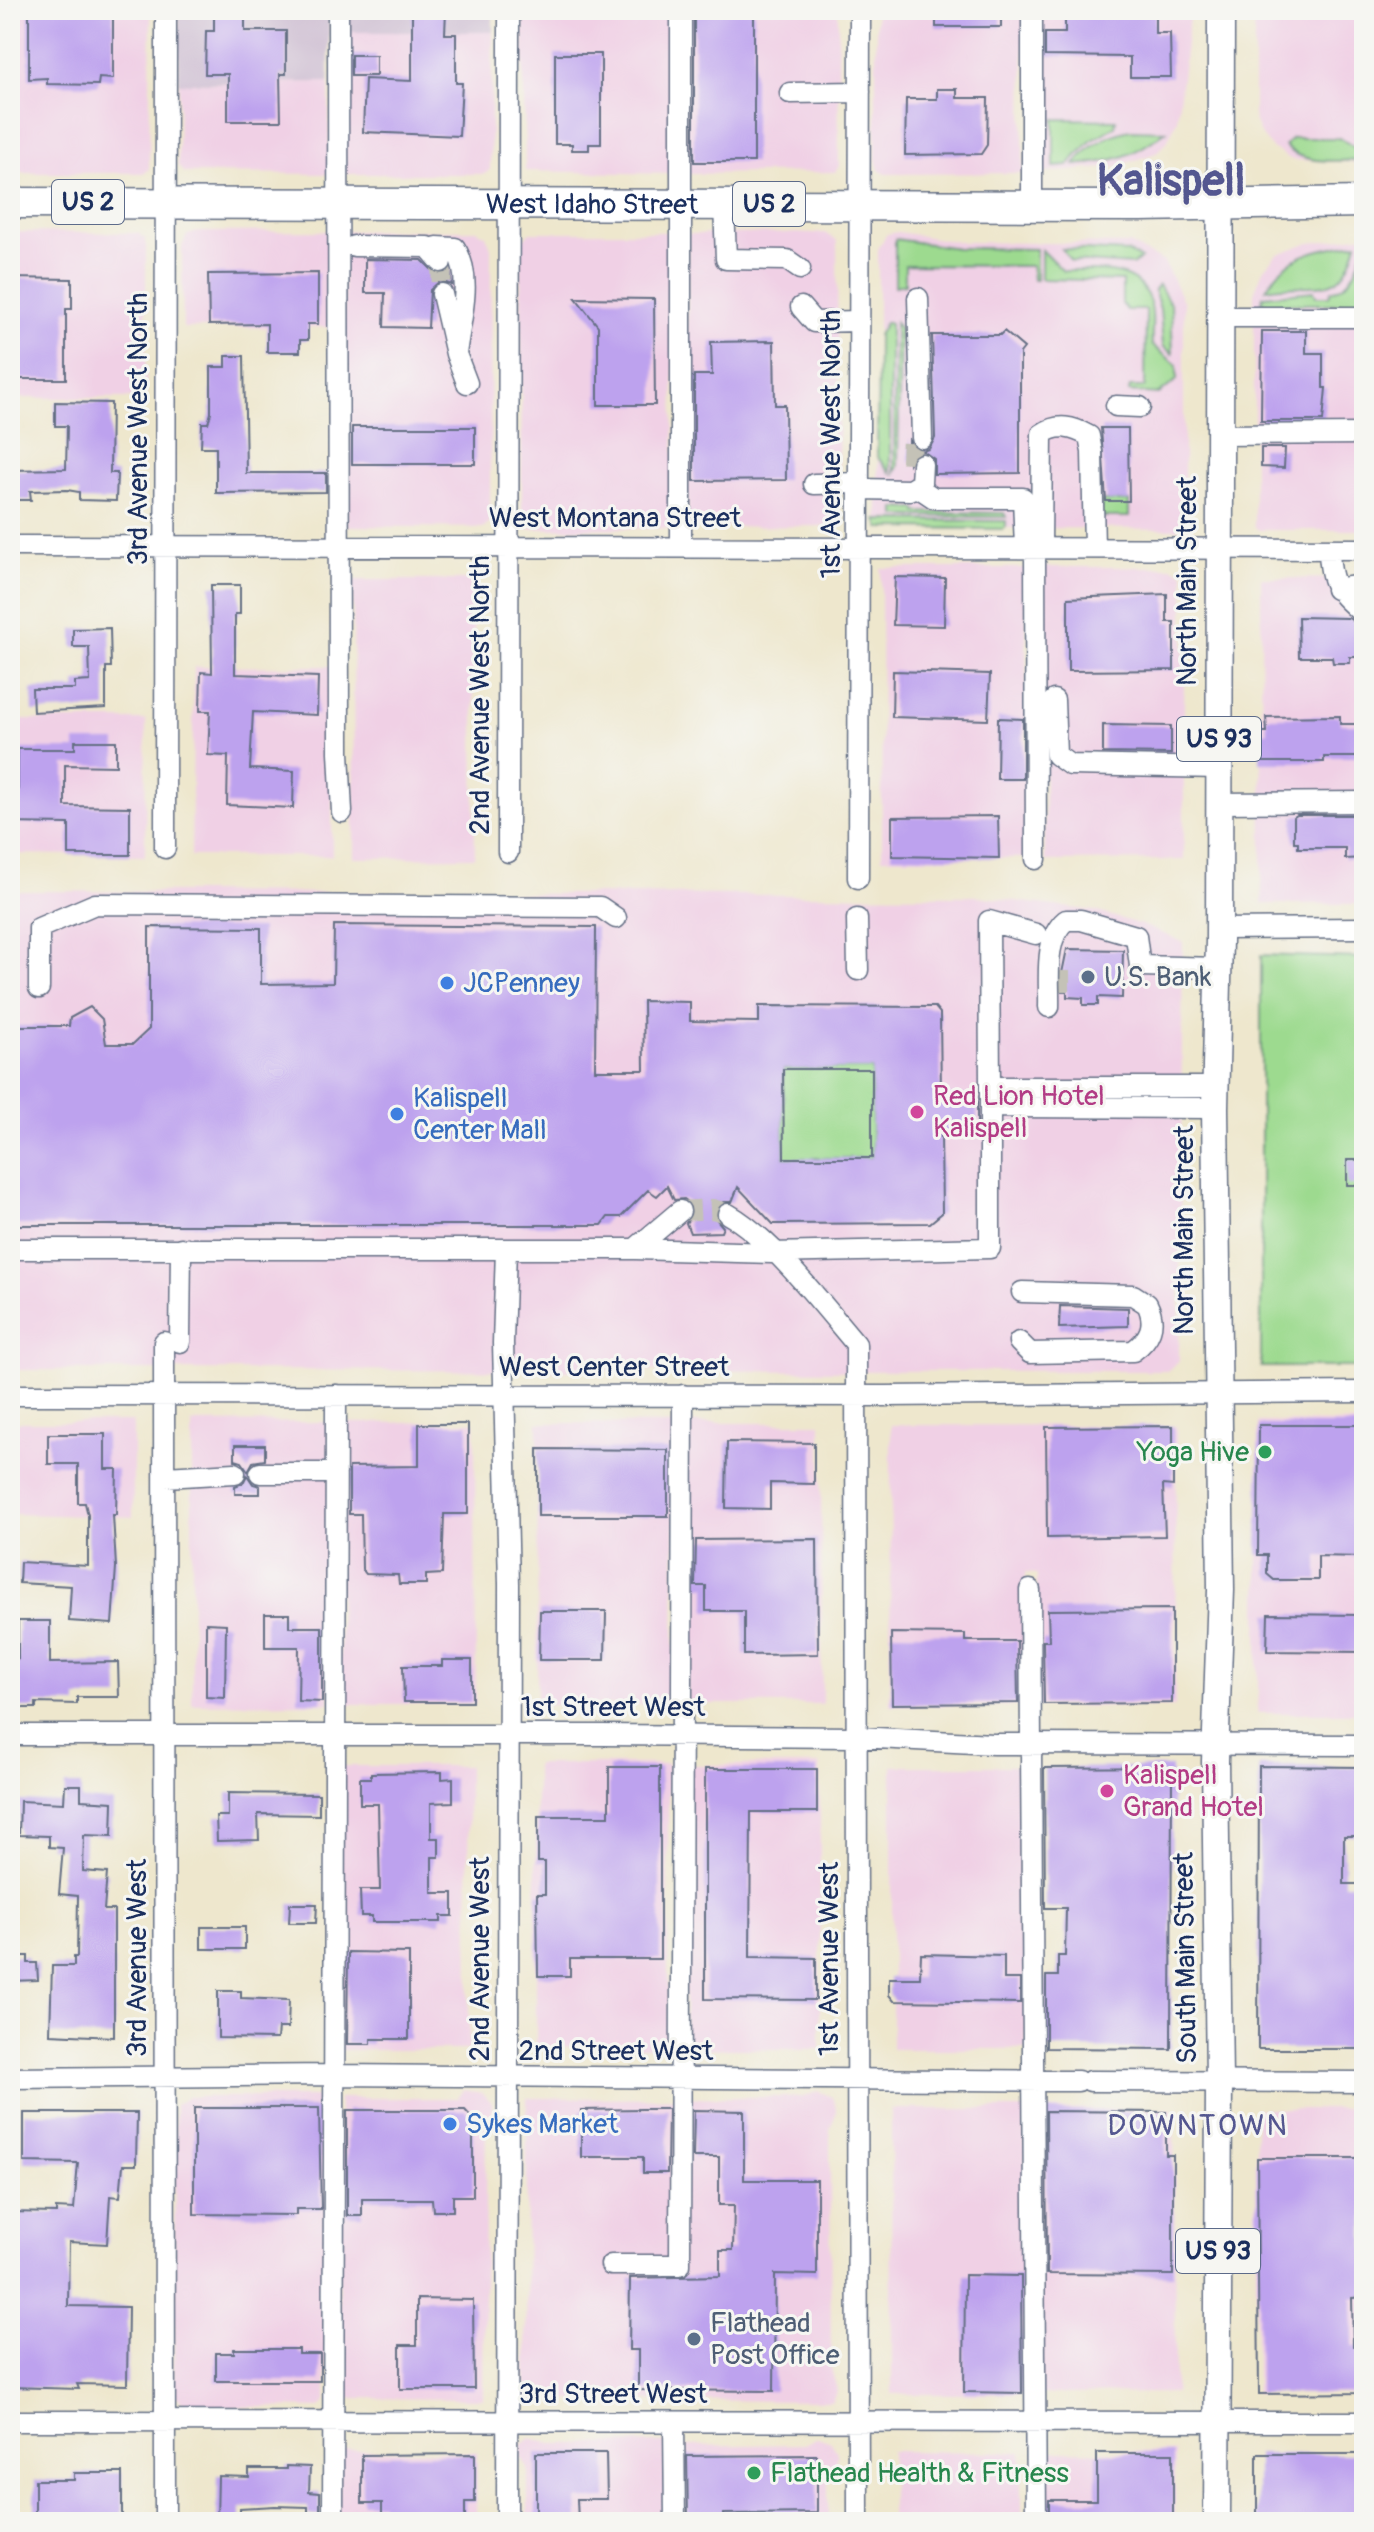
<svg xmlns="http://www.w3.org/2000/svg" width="1374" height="2532" font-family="Pangolin,sans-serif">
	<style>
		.built { fill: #f0d0e5 }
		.industrial { fill: #cebed2 }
		.green { fill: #9dda8f; stroke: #5c8476; stroke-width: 2 }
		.building { fill: #bda2ee; fill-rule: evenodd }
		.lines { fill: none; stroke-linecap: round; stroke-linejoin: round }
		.minor-tunnel { stroke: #c4c2b7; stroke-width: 20; stroke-dasharray: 20 10; stroke-linecap: butt }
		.minor-casing { stroke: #656f85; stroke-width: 23 }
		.major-casing { stroke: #656f85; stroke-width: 29 }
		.highway-casing { stroke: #656f85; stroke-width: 33 }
		.minor { stroke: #fff; stroke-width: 20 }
		.major { stroke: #fff; stroke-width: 26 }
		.highway { stroke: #fff; stroke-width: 30 }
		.service-dot { fill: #5c6f8a; stroke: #f6f6f2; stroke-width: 3 }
		.shop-dot { fill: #3f7fe0; stroke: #f6f6f2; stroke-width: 3 }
		.hotel-dot { fill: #d1479c; stroke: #f6f6f2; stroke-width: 3 }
		.leisure-dot { fill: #2e9e5b; stroke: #f6f6f2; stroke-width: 3 }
		.labels { text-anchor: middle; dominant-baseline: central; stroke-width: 6; stroke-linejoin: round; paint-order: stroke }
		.shield { fill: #f6f6f2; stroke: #5d6b8a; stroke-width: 2 }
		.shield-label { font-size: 26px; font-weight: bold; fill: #1b2f5e }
		.street-label { font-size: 28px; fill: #1b2f5e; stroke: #f6f6f2 }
		.service-label { font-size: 28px; fill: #4e5e75; stroke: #f6f6f2; text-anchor: start }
		.shop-label { font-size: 28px; fill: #366cbe; stroke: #f6f6f2; text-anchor: start }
		.hotel-label { font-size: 28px; fill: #b23c85; stroke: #f6f6f2; text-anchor: start }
		.leisure-label { font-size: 28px; fill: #27864d; stroke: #f6f6f2; text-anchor: end }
		.neighbourhood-label { font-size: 30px; letter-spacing: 2px; fill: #545790; stroke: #f6f6f2 }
		.town-label { font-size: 44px; font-weight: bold; fill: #545790; stroke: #f6f6f2 }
	</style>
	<rect width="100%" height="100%" fill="#f6f6f2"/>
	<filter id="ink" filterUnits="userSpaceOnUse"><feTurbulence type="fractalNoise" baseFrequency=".0125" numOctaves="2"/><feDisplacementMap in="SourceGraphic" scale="16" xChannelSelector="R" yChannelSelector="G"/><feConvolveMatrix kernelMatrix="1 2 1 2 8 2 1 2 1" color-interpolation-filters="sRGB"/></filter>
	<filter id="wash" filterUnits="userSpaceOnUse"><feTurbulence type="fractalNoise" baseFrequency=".006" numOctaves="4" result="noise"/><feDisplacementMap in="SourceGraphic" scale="32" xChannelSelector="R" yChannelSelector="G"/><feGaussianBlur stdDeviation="1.8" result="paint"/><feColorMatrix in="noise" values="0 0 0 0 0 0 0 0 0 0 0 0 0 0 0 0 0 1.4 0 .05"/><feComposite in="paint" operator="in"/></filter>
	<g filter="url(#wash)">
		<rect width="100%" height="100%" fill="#eee7cd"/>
		<path class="built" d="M10,10h141l-2,160 -6,3h-133z
			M523,10h150l-2,164 -146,-3z
			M686,10h152l1,156 -4,6 -150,2z
			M876,10h148l-1,163 -137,1 -7,-4 -3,-12z
			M1042,10h148l-13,110 -9,20 -12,13 -41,14 -73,6z
			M1254,10h110v153l-72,-3 -20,-12 -12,-14 -6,-14z
			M345,32h148l-3,138 -5,4h-140z
			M329,82v92l-144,-1 -7,-7 1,-83z
			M477,230l9,5 5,13 -1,274 -7,6 -136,-2 -4,-295z
			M331,231l1,96 -149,1 -1,-81 5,-12 11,-3z
			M10,232l128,1 8,6v159h-136z
			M530,232h143l1,296 -147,1 -5,-3 -1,-284z
			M898,232l60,10 172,2 34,18 20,41v222l-8,4 -298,-2v-279l9,-14z
			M688,234l137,-1 12,8 2,274 -7,11 -144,1z
			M1364,235v295h-105l-5,-4v-233l9,-23 13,-15 28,-11z
			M1044,567h129l11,6v287l-139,1z
			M881,568h145v290h-144z
			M1261,578l103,1v325h-102z
			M353,580h120l2,277 -121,1z
			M332,666v190h-141l3,-189z
			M10,720h136l-1,136 -135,-2z
			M10,891l967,5 118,15 47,14 41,17 -4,419 -12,10h-8l-1149,-1z
			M10,1422h123v95l-123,-3z
			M329,1422v281l-137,1v-281z
			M475,1422l1,282h-136l-1,-281z
			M1258,1422l106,1v290h-106z
			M538,1423l137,1 -1,281 -137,-1z
			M685,1423h136l1,281h-135z
			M891,1425l285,1 -1,281 -138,-1v-132l-12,-1 -1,133 -134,-1z
			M536,1764h132v283h-132z
			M685,1765h135v284h-135z
			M337,1766h131l1,284h-131z
			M892,1766h134v283h-134z
			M464,2090l19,3 9,10v10l-6,10 -3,276 -144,-1v-300h119z
			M818,2091l14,6 5,14 -7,18 1,239 6,22 -5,11 -306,-1 1,-302 277,-1z
			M188,2097h139l-1,305 -6,6 -133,-2 -13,-12 1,-289z
			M891,2109h134v285h-133z
			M1174,2109l1,284 -135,1 -2,-284z
			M1256,2109h108v285h-108z
			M818,2437l13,5 7,12 -3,13 -7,6v49h-142l1,-76 118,-2z
			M531,2438l21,6 114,-1 2,79h-140v-54l-7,-12v-10z
			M339,2450l138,2 -1,70h-138z
			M891,2451l131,1v70h-131z
			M1038,2451l137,1v70h-137z"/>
		<path class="industrial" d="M179,10h150v72l-150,1z
			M346,10h147v22h-148z"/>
		<path class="green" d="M1054,119l62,1 -1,6 -24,15 -24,25 -13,1z
			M1130,130l36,1c-32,25 -51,31 -91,34 12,-19 34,-31 55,-35z
			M1292,138h48l24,16v6c-25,0 -61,6 -79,-14z
			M895,239l62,9 79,1v31h-3l-1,-14 -127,-1v19l-10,2z
			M1357,243c-16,61 -42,36 -91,46 21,-36 53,-40 91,-46z
			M1364,248v56h-102l1,-8 51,-5 2,5h13l2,-5c22,-6 26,-23 33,-43z
			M1041,249l22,22c35,1 77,-7 88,35 3,12 0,27 1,39l25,20v15l-18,14 -30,-2 1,-5h15l1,-77h-19l-5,-6v-23l-81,-2z
			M1062,249l66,3 13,7 -9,6 -61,-4z
			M1159,285l12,20 2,49 -10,-8 -3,-37 -6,-19z
			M895,322l5,7 -2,138 -4,6z
			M885,323h5v149l-13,-15 1,-122z
			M1101,501h28v16h-28z
			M896,508l21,1v3l87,1 2,4 -110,-1z
			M877,520l129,1v5l-2,3 -124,-1z
			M1261,955l103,3v409h-103z
			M783,1069h89v89h-88z"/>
		<g id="blocks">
			<path class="building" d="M29,10h84v69l-14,-1 -1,7 -51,-1v-6l-18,1z
				M214,10h31v21h41v43h-6l1,47h-53v-47h-23l1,-43h8z
				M412,10h34l-1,24h11v49h6l-3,53 -96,-4 2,-53 47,2z
				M694,10h60v152h-60z
				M936,10h65v17h-65z
				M1065,10h90v23h15l1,44h-41v-20l-85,-1v-23h20z
				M555,54h46v90h-12v6h-17v-6h-17z
				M351,55h25v21h-25z
				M937,89h20v9h31l-1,47 -6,9 -76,1 1,-56h31z
				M365,259l57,1 14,14 14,-3 2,14 -12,-4 -10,9 -2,38 -44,-1 1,-34h-20z
				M318,273v51h-10v16h-8v12h-33v-28l-58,1 -1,-51z
				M10,278l62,1v30h-6v70h-56z
				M576,298l78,1 1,106h-57v-79z
				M1004,331l20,17 -4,5v120l-86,1v-15l-11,-8 -8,2 -6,10v-25l2,7 11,6 7,-2 6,-11 -3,-103h68z
				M1262,331h44v22h17v35h3l-3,33h-62z
				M774,341l1,64h10l1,75 -92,1v-106h18l-1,-33z
				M226,356h18l2,117h80v19l-110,1v-46h-15l1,-24h6l3,-10v-46h15z
				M55,402l56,1 -1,70h7l-1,28 -37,-1v-8l-12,-2 -37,1 1,9h-21v-30l56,-1 1,-43h-12z
				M352,427h123v37h-123z
				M1101,428h27l1,73h-23z
				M1261,448h24l-1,20 -23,-1z
				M895,577l50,1 -1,48 -51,-1z
				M211,585h29v29h-5v60l83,3 -1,38 -64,-3 -3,57 44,2 -1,37 -66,-3 1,-49 -20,-1 2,-44h-10l1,-39 11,1z
				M1167,594v28h7v48l-106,1v-73z
				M1298,617l50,1 16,9v30h-14v6h-17l-1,-6h-33z
				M110,628l1,39h-5v41l-73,4 -1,-23h43v-7l15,-1 -1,-34h-16v-18z
				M893,671l97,3 -2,46 -96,-3z
				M1340,716v8h24v33h-40v5h-64v-30h7l-1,-15z
				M998,718l25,1v60h-26z
				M1103,725l68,1v28l-68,-1z
				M75,741h41v25l-51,-1v41l65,1v48h-61v-31l-59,-1v-17h8v-57h57z
				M1297,815h67v43l-19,1v-11h-47v-6h-4v-25z
				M998,816l1,42 -107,-2v-39z
				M334,925l262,2 -1,143h49l-1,-69 47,1v19l69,1v-16l176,1 5,6 1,82h36v39h-36l1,79 -12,10 -157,1 -35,-37 -6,15h-9l-6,6 -1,11 7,8 -2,5 -31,1 -4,-10 6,-8 -2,-12 -6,-4 -10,1 -7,-14 -10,10 -9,-6 -27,27h-13l-6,8h-592v-199h59l1,-8 20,-11 12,12 4,25h27l16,-15v-102l112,1v56l72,-1zM783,1069h89v89h-88z
				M1067,949l56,1 -1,48 -24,-1v8h-15v-7l-16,-1v-6h-5v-18z
				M1347,1160h17v25h-17z
				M1060,1306l68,2v18l-69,2z
				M419,1424h49v90h-24l-2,60 -16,1v9h-27l-1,-9 -32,-1 -4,-5 -1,-55h-12v-47l70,-1z
				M1259,1425h105v132l-46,-1v24h-44l-7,-6v-19h-9z
				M1173,1426v60l-10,-1 2,51 -118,2 -1,-111z
				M48,1434h57v35h12l-1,46h-3l3,52 -4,57 -43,-3 2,-35 -52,-3 1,-21 68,4v-51l-3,-12h-7v-39h-30z
				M727,1442l87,1v41l-44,-1v26l-44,-1z
				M235,1445h30v15l-12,2 -5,9 -6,-9 -7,-2z
				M538,1449l130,1v66h-130z
				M247,1475l6,9 7,2v8h-25v-8l8,-3z
				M817,1539l1,115 -74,1v-44h-38v-25h-11l1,-46z
				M1172,1609v94l-128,1 -1,-63h6l-1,-31z
				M540,1611h66l-1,49h-66z
				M265,1614h24v13h33v75l-24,-1 1,-54h-34z
				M1268,1614l96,1v37l-97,-1z
				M18,1621h32v42l68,-1 1,35h-42v7l-41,-1v5h-26v-48l8,-1z
				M206,1623l20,1 -1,74 -19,-1z
				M891,1633l74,1v7h52l1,62 -126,1z
				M442,1660h30v42h-68l-1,-36h39z
				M1259,1766l105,1 -2,69h-18v48h20v71h-6v46h6v48h-106z
				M609,1767h51v192h-90v17h-32l-1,-82h8v-32h-7v-46h71z
				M1172,1767l-1,282 -125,-1v-72h12v-20h7l1,-48h-21l-1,-140z
				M705,1769h112v43h-66l-1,145 66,1v42l-111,-1z
				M442,1772v7l11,-1v24l-22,1v35h8v19h-7v36h21v23h-12v6h-69v-6h-11l-1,-26h20l-2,-86h-18v-26h11v-5z
				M65,1785h16v15l32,2 -1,34 -28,-1 -1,36 24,2 -3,37h10v127l-64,-3 2,-68h22v-9h3l1,-61 -19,-2 4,-46 -14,-1v-11l-30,-1 1,-34 44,2z
				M228,1793l91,1v21l-61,-1 1,26 -42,1 -1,-25h12z
				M290,1904h27l-1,19h-27z
				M201,1927h44v22h-44z
				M348,1952l61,1v86h-38v5h-24z
				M921,1954l83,2v23h16v24l-126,-2 -5,-6v-17h31z
				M10,1956h18v7h9l1,17 -28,1z
				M218,1991h23v7l48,2 -1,28h-10l-1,11 -59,-1z
				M194,2108h125l2,101h-25v6l-102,-1z
				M643,2109h25l-1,64h-24v-16h-62v-47z
				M347,2110h118l8,9v77h-20v15h-20l-1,-12h-70v17h-15z
				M694,2110l50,1v69h73v95l-42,-1 -1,117 -136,-1v-40h-9l1,-72 90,-2v-26h13l1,-45h-15v-48h-26z
				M1046,2111l120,1v43h7v120l-126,-1z
				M24,2113h113l-1,52h-13l-3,32 -10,-1 -3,48 -38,-2 -1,64 60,1 -1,78 -50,-1 2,5 -69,-2v-175l46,1v-5l18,1 4,-46 -54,-1z
				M1257,2158h107v139l-12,1 1,48h11v47l-105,1z
				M965,2275l56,1 1,117 -58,-1z
				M417,2299l56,1 1,89h-74v-44h17z
				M234,2349h65v5h21v27h-104v-28h18z
				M536,2453h70l1,46h-30l1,23h-42z
				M1097,2453h76v69h-124v-22h48z
				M475,2454v48h-10v20h-83v-19h-20v-48z
				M1257,2454h107v68h-107z
				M817,2455v58l-93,1v8h-36l-1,-66z
				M286,2466l24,1 -1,25 11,1v22h-12v-8l-33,-1 -35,2v13h-23l1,-45 31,1v-8h37z
				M74,2473h48v49l-87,-3v-39h39z"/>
		</g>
	</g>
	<g filter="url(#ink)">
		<use href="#blocks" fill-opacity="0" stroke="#656f85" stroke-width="2"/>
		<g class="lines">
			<path class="minor-tunnel" d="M441,262l1,32
				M911,463l1,-26
				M1060,991v-28
				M680,1211l33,-2 15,5"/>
			<g class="minor-casing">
				<path id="minor" d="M338,10l1,742 3,60
					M681,10v536
					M1032,10v195
					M790,93l70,-1
					M724,204l2,55 61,1 13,9
					M354,246l74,1 13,15
					M437,247l18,1c19,30 5,72 1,106
					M442,294l14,60 11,29
					M918,298l4,140
					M801,307l13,15 45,-1
					M1220,317h144
					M1116,406l24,1
					M1219,435l145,-1
					M814,484l46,-1
					M916,486l18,12h89l2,50
					M860,489l50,1 11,-7 1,-19
					M10,546l1354,3
					M1035,548l1,311
					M1041,548l1,-114c16,-11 31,-7 47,2l3,16 2,96
					M1329,550c1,36 8,40 34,64
					M1336,589l27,-4
					M1054,700l2,55 14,10 149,3
					M1219,803l145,-1
					M165,848l1,-838
					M508,852l1,-842
					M858,878l2,-868
					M857,919l1,51
					M1219,929l145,-1
					M1036,934l-47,-13 1,166h227
					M39,988v-60l56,-24 505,3 16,11
					M1049,1007c1,-27 -6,-68 17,-87h15l55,16 4,30 79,2
					M990,1107l225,1
					M728,1214c44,25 94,90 128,130l2,1178
					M10,1249h625l137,4 218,-5v-161
					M506,1249l-3,94 6,241 -2,938
					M635,1249l45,-38
					M164,1342l1,1180
					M180,1342l1,-94
					M1019,1342l11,11 103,-2c17,-12 24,-27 14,-47l-14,-9 -111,-3
					M10,1395l875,1 479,-4
					M260,1473h76
					M165,1477l70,-4
					M1030,1590l6,932
					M10,1735h590l257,2 136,7 371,1
					M10,2078l324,-3 744,6
					M1090,2081l274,1
					M611,2265h69l3,-870
					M10,2421l1354,1
					M674,2422l1,100
					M333,2522l3,-1127"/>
			</g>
			<g class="major-casing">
				<path id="major" d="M1217,2522l2,-441 -4,-320 6,-171 -6,-482 4,-168 2,-930"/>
			</g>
			<g class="highway-casing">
				<g id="highway">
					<path id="s1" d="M10,203l1131,3 223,-4"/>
				</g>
			</g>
			<use href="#minor" class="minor"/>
			<use href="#major" class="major"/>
			<use href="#highway" class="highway"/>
		</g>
	</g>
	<g class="service-dot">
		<circle cx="1088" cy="977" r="8"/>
		<circle cx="694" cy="2339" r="8"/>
	</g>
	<g class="shop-dot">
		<circle cx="447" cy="983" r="8"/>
		<circle cx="397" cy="1114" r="8"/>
		<circle cx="450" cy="2124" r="8"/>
	</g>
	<g class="hotel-dot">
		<circle cx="917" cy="1112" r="8"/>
		<circle cx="1107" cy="1791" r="8"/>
	</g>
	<g class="leisure-dot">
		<circle cx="1265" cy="1452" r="8"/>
		<circle cx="754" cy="2473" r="8"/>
	</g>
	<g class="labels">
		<g class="shield">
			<rect x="52" y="180" width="72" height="44" rx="6"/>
			<rect x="733" y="182" width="72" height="44" rx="6"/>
			<rect x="1177" y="717" width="84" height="44" rx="6"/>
			<rect x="1176" y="2229" width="84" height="44" rx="6"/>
		</g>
		<g class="shield-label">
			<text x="88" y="202">US 2</text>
			<text x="769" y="204">US 2</text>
			<text x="1219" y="739">US 93</text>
			<text x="1218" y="2251">US 93</text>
		</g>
		<g class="street-label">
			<text stroke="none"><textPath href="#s1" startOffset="582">West Idaho Street</textPath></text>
			<text transform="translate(138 429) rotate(-90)">3rd Avenue West North</text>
			<text transform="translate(831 444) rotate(-90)">1st Avenue West North</text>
			<text x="615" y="518">West Montana Street</text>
			<text transform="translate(1187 581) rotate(-90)">North Main Street</text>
			<text transform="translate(480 695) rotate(-90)">2nd Avenue West North</text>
			<text transform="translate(1184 1230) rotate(-90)">North Main Street</text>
			<text x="614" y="1367">West Center Street</text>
			<text x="613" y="1707">1st Street West</text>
			<text transform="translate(137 1958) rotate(-90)">3rd Avenue West</text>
			<text transform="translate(1186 1958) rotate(-91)">South Main Street</text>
			<text transform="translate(480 1959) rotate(-90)">2nd Avenue West</text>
			<text transform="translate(829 1959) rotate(-90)">1st Avenue West</text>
			<text x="616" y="2051">2nd Street West</text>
			<text x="613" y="2394">3rd Street West</text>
		</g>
		<g class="service-label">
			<text x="1104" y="977">U.S. Bank</text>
			<text x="710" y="2323">Flathead<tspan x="710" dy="32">Post Office</tspan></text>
		</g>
		<g class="shop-label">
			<text x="463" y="983">JCPenney</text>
			<text x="413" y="1098">Kalispell<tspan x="413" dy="32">Center Mall</tspan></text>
			<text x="466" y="2124">Sykes Market</text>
		</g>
		<g class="hotel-label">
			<text x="933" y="1096">Red Lion Hotel<tspan x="933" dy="32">Kalispell</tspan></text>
			<text x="1123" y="1775">Kalispell<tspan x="1123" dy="32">Grand Hotel</tspan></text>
		</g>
		<g class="leisure-label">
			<text x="1249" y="1452">Yoga Hive</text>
			<text x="770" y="2473" text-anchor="start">Flathead Health &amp; Fitness</text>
		</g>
		<g class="neighbourhood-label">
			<text x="1198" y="2125">DOWNTOWN</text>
		</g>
		<g class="town-label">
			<text x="1171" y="181">Kalispell</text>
		</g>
	</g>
	<rect width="1374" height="2532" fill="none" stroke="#f6f6f2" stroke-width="40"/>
</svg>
